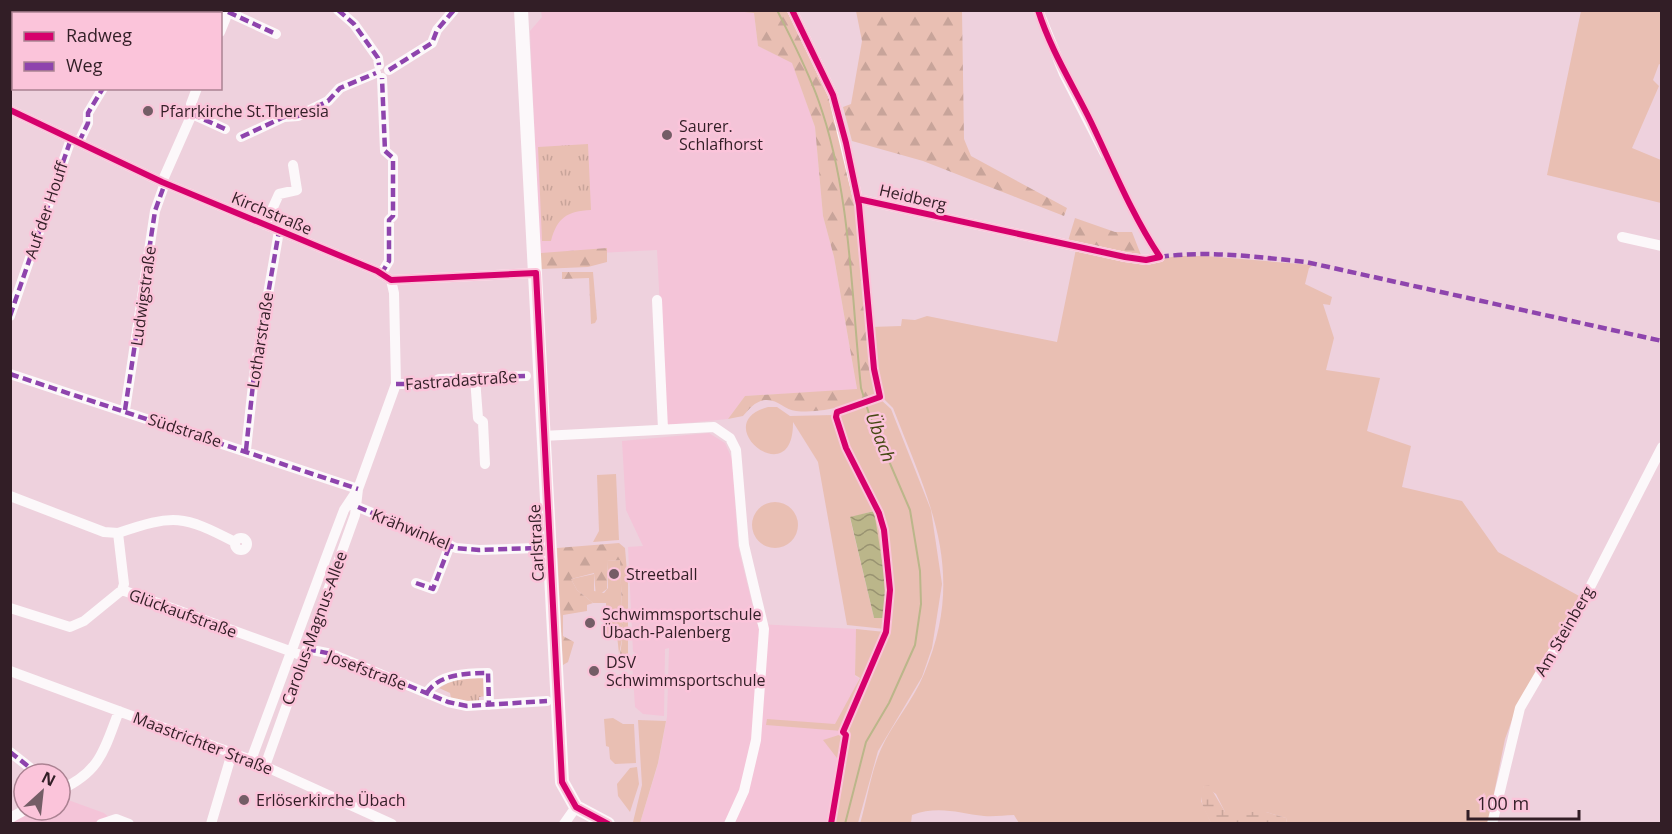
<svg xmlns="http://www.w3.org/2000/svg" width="1672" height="834" font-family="'Open Sans',sans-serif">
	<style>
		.built { fill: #f4c4d8 }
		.grass { fill: #e9bfb3; fill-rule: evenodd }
		.forest { fill: url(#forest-firs) }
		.wetland { fill: url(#wetland-marsh) }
		.park { fill: url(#park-tufts) }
		.water { fill: url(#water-waves) }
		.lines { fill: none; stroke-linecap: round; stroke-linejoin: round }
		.stream { stroke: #bbb68a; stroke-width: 2 }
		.minor { stroke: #fcf8fa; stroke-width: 10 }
		.major { stroke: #fcf8fa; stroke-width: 14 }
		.quiet { stroke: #8e44ad; stroke-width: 4.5; stroke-dasharray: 9 4.5; stroke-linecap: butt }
		.cycleway-casing { stroke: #fbc4da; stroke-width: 10 }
		.cycleway { stroke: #d6006c; stroke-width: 6 }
		.poi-dot { fill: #745d66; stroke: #fbc4da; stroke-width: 2 }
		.labels { text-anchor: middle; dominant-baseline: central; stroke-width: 5; stroke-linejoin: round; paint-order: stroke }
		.poi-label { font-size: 16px; fill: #321e26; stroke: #fbc4da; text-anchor: start }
		.street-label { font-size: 16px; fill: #321e26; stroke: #fbc4da }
		.water-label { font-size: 18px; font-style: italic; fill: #454813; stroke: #fbc4da }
	</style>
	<defs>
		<pattern id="forest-firs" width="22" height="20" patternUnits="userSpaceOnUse" patternTransform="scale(1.5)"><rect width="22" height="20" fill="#e9bfb3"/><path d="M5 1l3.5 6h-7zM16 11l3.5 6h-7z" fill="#c8a49a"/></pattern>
		<pattern id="wetland-marsh" width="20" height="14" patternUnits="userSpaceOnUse" patternTransform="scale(1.5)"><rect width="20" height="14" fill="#e9bfb3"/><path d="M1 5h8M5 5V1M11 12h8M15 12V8" fill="none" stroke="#c8a49a"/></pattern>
		<pattern id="park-tufts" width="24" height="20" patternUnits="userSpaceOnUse" patternTransform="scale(1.5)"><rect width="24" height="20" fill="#e9bfb3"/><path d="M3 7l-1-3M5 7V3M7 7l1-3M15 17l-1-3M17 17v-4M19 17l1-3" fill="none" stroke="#c8a49a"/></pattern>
		<pattern id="water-waves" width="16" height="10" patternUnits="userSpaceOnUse" patternTransform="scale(1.5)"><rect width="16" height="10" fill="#bbb68a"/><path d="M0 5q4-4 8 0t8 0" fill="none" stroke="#999371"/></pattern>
	</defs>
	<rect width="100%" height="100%" fill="#eed1dd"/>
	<path class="built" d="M735,10l19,3 4,33 34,16 23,65 8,89 11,41 23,133 -112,6 -17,23 -62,6 -9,-175 -117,6 -10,-225 12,-14 -1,-6z
		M709,433l16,10 7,16 6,87 19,78 99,5 -1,47 4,2 -11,33 -18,112h-190l18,-59 9,-47 2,-69 -4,1 -1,67 -21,-2 -8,-7 -3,-47 4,1v-8l-3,-1 -5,-105 15,-1 -17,-36 -4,-69z
		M60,797l44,16 11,10 -104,1 21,-14h28z"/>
	<path class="grass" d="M1581,11h80v54l-2,-1 -6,16 6,6 -27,62 29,12v43l-114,-28z
		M1076,249l69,13 32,-6h29l107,9 -4,3 -4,16 27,13 -2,8 -7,-1 11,34 -8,32 54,8 -13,53 44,15 -9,41 60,14 36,51 83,45 -65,112 -11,30 -17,84h-201l-1,-5 -20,-6h-41l-9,-18 -12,-8 -3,15 10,22h-192l-5,-8c-10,0 -20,2 -30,1 -25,-3 -46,-11 -72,-1l-1,8 -51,1c7,-24 11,-52 21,-75 11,-25 32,-48 43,-75 43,-102 6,-171 -31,-266l-12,-12 -10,-69 30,-1 1,-7 13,1 12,-4 130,26z
		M880,399l11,10 40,101 11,74 -10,64 -10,29 -44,74 -20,72h-28l10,-61 -17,-22 22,-7 42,-100 4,-43 -4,-51 -7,-26 -39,-81 -4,-15 6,-7z
		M768,407h9l13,9 44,-1 1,12 43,87c10,35 14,79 7,115l-38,-4 -29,-163 -25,-40c1,73 -87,1 -25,-15zM873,511l11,62 1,45h-11l-24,-100z
		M616,474l3,66 -26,2 6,-11 -2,-56z
		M752 525a23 23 0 1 1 46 0a23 23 0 1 1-46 0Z
		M620,560l3,74 -4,20 -2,-19h-11v-32h-13l-16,-13 -6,-11 23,-5v17l10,2 4,-5 -1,-27z
		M856,629l29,3 -43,99 -76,-6 1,-6 68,5 25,-46 -5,-3z
		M613,718l10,6h11l2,39 -21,1 -5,-5 -1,-12 -3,-1 -2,-27z
		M638,720l28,1 -8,42 -18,60 -7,-1 9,-37z
		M637,767l2,17 -9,28 -12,-16 -1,-12 13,-16z"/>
	<path class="forest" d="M735,11h54l42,85 25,99 11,131 6,49 6,21c-28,7 -54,18 -83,15 -11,-1 -18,-12 -31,-11 -10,1 -16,9 -22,16l-15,3 17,-23 112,-7 -23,-132 -11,-41 -8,-89 -23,-64 -34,-17 -4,-33z
		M856,11h106l2,128 7,17 96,52 -3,8 -141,-55 -71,-20 -9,-34 8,-3 11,-63z
		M1075,218l40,14h17l9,23 -16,-1 -57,-13z
		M607,248v14l-19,5 -47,2v-16z
		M562,272h31l4,47 -2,4 -4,1 -2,-46 -27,1z
		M619,543l6,5 3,36v77h-9l4,-27 -3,-74 -13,1v28l-11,8 -2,-24 -23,6 6,11 16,13 -6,2v6l-24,4v21l11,6 -6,20 -5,3 -6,-117z"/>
	<path class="wetland" d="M1209,785l16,27h41l20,6 1,5h-76c-6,-12 -14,-24 -7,-37z"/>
	<path class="park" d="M588,144l3,66c-24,1 -34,8 -40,31h-9l-4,-94z
		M485,677l2,19 -8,1v5h-16l-12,-4 -1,-5 -11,-5 16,-9z"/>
	<path class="water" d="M874,511l10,62 2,45h-12l-24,-101z"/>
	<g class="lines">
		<path class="stream" d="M777,10c15,30 31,60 42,92 32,91 32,191 42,286l9,29 40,93 10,61 1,33 -6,41 -26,58 -23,39 -21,82"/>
		<path class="minor" d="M338,10l16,14 24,34 1,7
			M792,10l41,85 25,104 267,58 21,3 14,-3
			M1038,10l26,64 41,80
			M228,12l48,22
			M28,14l1,-4
			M126,14v-4
			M220,32l9,-22
			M10,53l4,-6
			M389,70l43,-27 5,-13 17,-20
			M10,110l152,72 215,89 14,9 145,-7
			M192,114l33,15
			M241,137l43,-20 14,-1 30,-15 12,-13 36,-15
			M79,142l9,-19v-10l15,-25
			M162,182l30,-68 -1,-10 6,-16
			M265,225l14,-31 18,-4 -4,-25
			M1622,237l40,9
			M381,274l8,-13v-41l4,-4v-58l-8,-7 -3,-73
			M657,300l6,129
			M10,316l61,-177
			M10,374l348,115
			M475,378l3,40 5,4 2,42
			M396,384h35l8,-5 87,-3
			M125,410l30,-199 10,-28
			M543,436l171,-9 16,11 6,12 8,95 20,84 -8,111 -12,51 -15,33
			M246,450l8,-75 25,-144
			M10,496l94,36 14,1 6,51 -2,6
			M358,507l98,41 23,2 57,-2
			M118,533c56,-19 65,-18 117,9
			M235 544a6 6 0 1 1 12 0a6 6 0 1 1-12 0Z
			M416,583l17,6 17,-44
			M122,590l176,64
			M10,608l60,19 14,-6 38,-31
			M307,649l25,5 116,48 19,4 80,-5
			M10,671l241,89 141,64
			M427,693c11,-19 41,-20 61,-20l1,32
			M10,752l28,22
			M251,760l79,-213 14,-37 14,-21 38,-105 -2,-91 -3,-13
			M265,766l90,-251 3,-26
			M60,790c41,-19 44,-40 59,-79
			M10,818l15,-8
			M101,824l15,-5 13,5
			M211,824l21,-71
			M564,824l12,-17
			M1492,824l28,-116 66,-113 76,-148"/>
		<path class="major" d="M521,10l41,772 14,25 32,17"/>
		<path class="quiet" d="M338,10l16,14 24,34 1,7
			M228,12l48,22
			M28,14l1,-4
			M126,14v-4
			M10,53l4,-6
			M389,70l43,-27 5,-13 17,-20
			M192,114l33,15
			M241,137l43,-20 14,-1 30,-15 12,-13 36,-15
			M79,142l9,-19v-10l15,-25
			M1160,257c47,-7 98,0 146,5l356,79
			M381,274l8,-13v-41l4,-4v-58l-8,-7 -3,-73
			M10,316l61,-177
			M10,374l348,115
			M396,384h35l8,-5 87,-3
			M125,410l30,-199 10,-28
			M246,450l8,-75 25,-144
			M358,507l98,41 23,2 57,-2
			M416,583l17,6 17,-44
			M307,649l25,5 116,48 19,4 80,-5
			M427,693c11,-19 41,-20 61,-20l1,32
			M10,752l28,22"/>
		<g class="cycleway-casing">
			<path id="cycleway" d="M792,10l41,85 13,48 13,62 15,164 6,28 -43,15 -1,5 10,31 33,65 5,17 6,60 -4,42 -43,100 3,3 -15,89
				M10,110l152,72 215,89 14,9 145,-7 26,509 14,25 32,17
				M858,199l267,58 21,3 14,-3c-28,-42 -47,-89 -69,-135 -18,-37 -40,-71 -53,-112"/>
		</g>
		<use href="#cycleway" class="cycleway"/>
	</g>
	<g class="poi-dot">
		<circle cx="148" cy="111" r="6"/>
		<circle cx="667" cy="135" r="6"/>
		<circle cx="614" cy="574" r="6"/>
		<circle cx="590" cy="623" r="6"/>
		<circle cx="594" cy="671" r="6"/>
		<circle cx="244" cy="800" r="6"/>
	</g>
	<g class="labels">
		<g class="poi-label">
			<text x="160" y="111">Pfarrkirche St.Theresia</text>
			<text x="679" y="126">Saurer.<tspan x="679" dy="18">Schlafhorst</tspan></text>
			<text x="626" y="574">Streetball</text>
			<text x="602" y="614">Schwimmsportschule<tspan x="602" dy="18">Übach-Palenberg</tspan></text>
			<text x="606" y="662">DSV<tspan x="606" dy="18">Schwimmsportschule</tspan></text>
			<text x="256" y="800">Erlöserkirche Übach</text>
		</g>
		<g class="street-label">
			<text transform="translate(913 197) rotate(13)">Heidberg</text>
			<text transform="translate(46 210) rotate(-71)">Auf der Houff</text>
			<text transform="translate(272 213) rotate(23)">Kirchstraße</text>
			<text transform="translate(143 296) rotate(-82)">Ludwigstraße</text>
			<text transform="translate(260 340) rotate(-81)">Lotharstraße</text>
			<text transform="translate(461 380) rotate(-4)">Fastradastraße</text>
			<text transform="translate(185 430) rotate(18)">Südstraße</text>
			<text transform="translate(411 529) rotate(22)">Krähwinkel</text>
			<text transform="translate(536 543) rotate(-93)">Carlstraße</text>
			<text transform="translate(183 613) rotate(20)">Glückaufstraße</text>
			<text transform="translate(314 628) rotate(-70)">Carolus-Magnus-Allee</text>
			<text transform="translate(1564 631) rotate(-60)">Am Steinberg</text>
			<text transform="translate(367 670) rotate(21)">Josefstraße</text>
			<text transform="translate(203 743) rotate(21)">Maastrichter Straße</text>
		</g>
		<g class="water-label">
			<text transform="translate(881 437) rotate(69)">Übach</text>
		</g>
	</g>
	<rect width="1672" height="834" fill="none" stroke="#321e26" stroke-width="24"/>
	<rect x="12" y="12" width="210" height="78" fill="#fbc4da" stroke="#ab8292" stroke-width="1.5"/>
	<rect x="24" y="32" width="30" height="9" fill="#d6006c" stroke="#ab8292" stroke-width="1.5"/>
	<text x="66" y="42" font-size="18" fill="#321e26">Radweg</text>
	<rect x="24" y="62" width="30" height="9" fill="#8e44ad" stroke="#ab8292" stroke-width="1.5"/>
	<text x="66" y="72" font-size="18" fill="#321e26">Weg</text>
	<g transform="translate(42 792) rotate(27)"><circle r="28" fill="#fbc4da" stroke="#ab8292" stroke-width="1.5"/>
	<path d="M0-4.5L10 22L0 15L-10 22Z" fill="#745d66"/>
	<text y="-9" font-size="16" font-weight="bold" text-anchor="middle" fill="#321e26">N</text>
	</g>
	<path d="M1468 810v9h111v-9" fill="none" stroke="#321e26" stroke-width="3"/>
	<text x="1477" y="810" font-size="18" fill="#321e26" stroke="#fbc4da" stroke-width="4.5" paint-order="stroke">100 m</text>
</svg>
